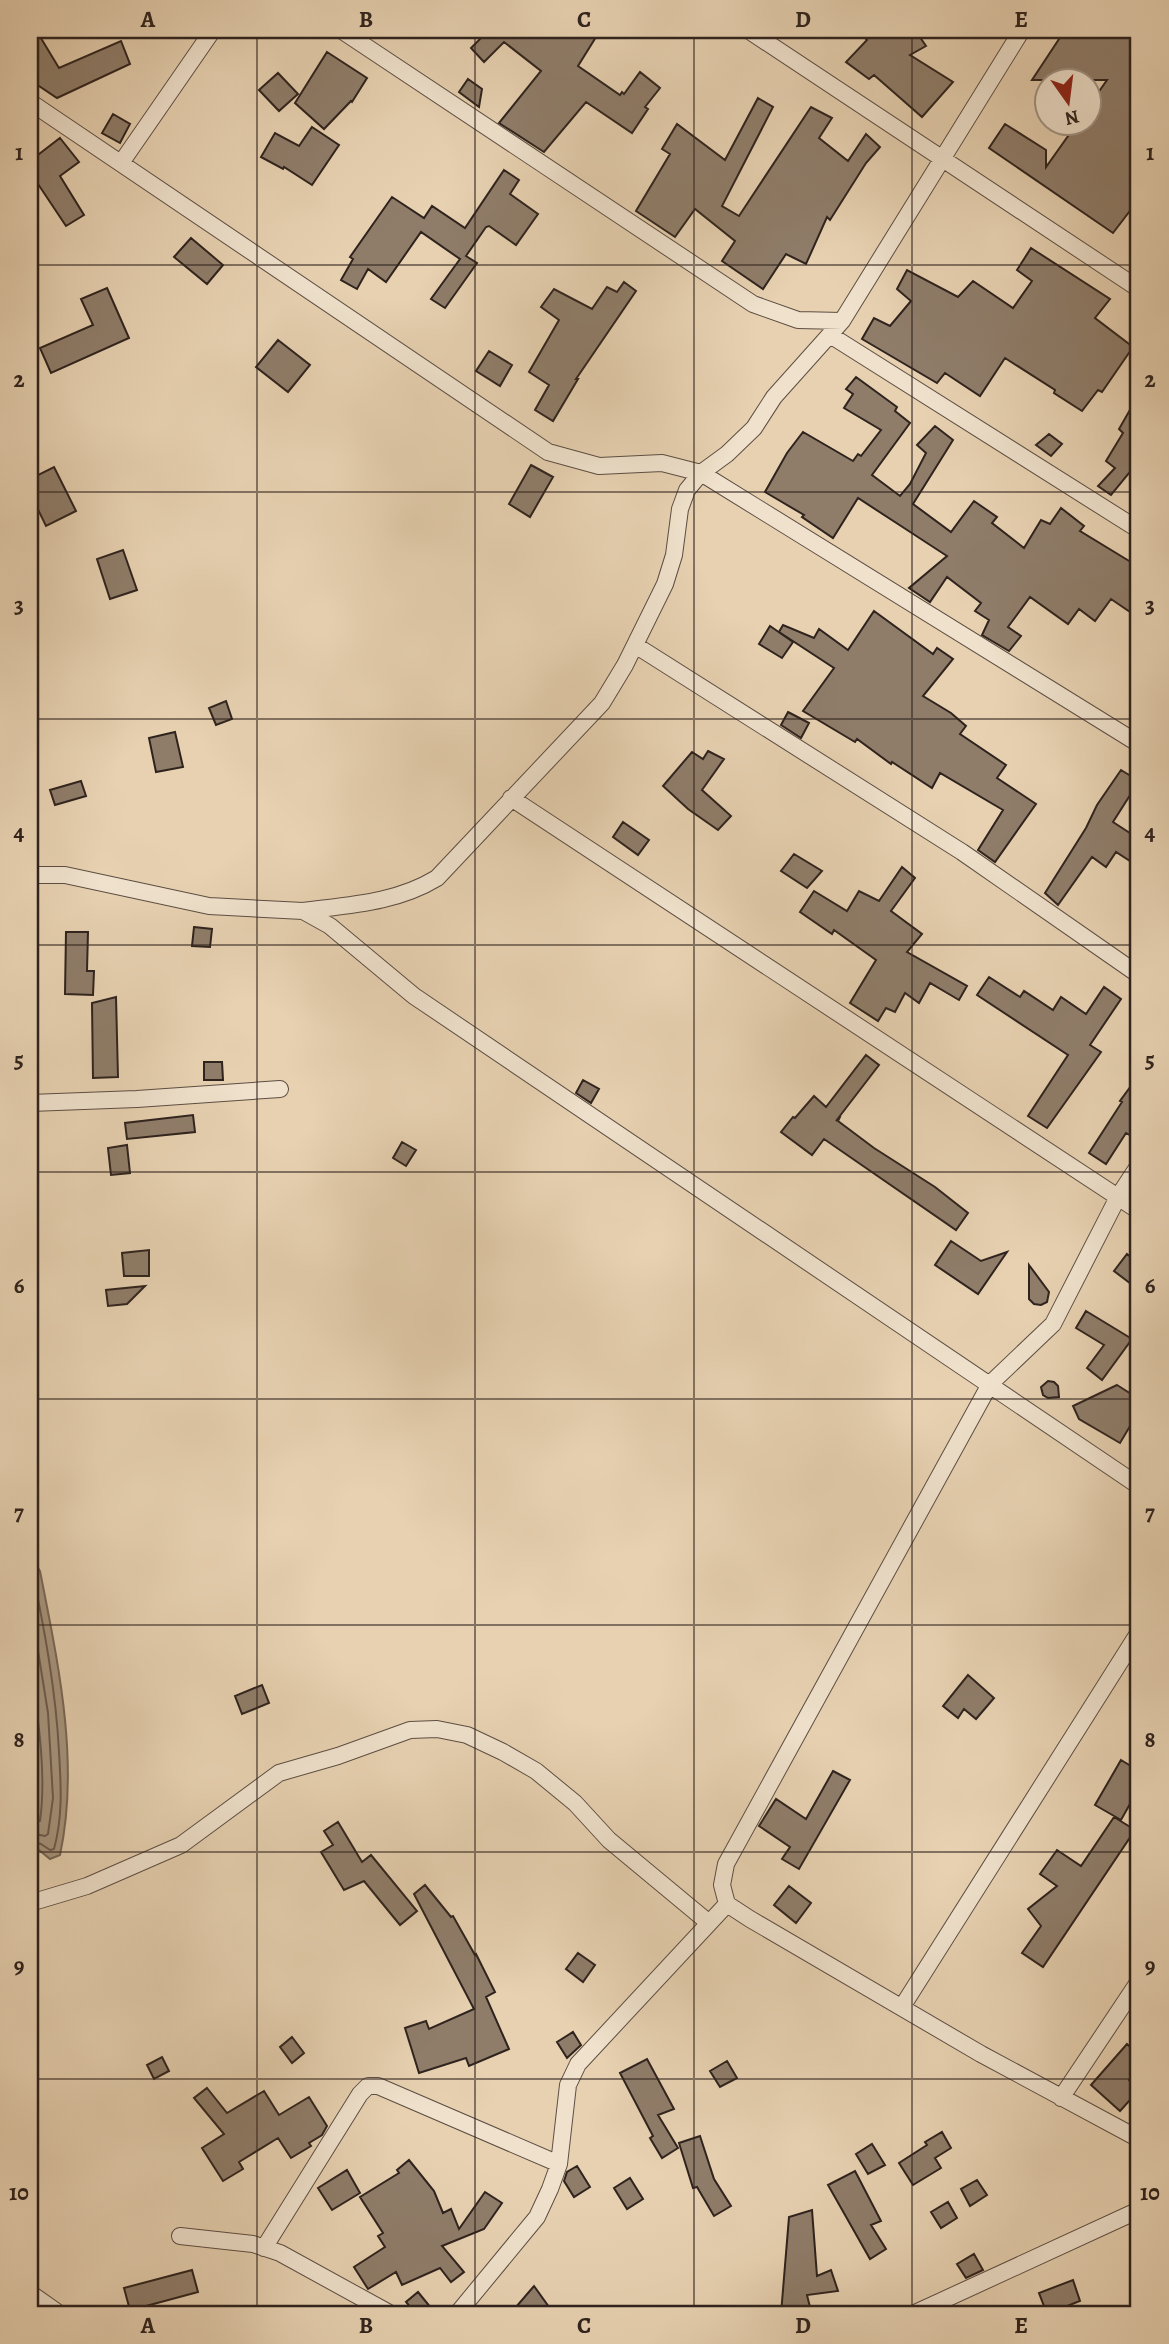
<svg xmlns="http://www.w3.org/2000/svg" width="1169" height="2344" font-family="Alegreya,serif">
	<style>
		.water { fill: #a8967f; stroke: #786858; stroke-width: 2 }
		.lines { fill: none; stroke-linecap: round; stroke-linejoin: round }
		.shore { stroke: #6c5c4e; stroke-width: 2 }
		.building { fill: #8f7d6a; stroke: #2f231e; stroke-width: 2 }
		.minor-casing { stroke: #5d4e43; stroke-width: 18 }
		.minor { stroke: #efe1cc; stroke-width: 16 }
		.grid { fill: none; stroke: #2f231e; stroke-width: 2; stroke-opacity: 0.55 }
		.neatline { fill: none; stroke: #2f231e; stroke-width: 2.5 }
		.grid-label { font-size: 23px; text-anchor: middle; font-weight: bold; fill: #2f231e }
	</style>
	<rect width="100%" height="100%" fill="#e7d1b1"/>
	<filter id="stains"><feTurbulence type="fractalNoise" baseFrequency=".00286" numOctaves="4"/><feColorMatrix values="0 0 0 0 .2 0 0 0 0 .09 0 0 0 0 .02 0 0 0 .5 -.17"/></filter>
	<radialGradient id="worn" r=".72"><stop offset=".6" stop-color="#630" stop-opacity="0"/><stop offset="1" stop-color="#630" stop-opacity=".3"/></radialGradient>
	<path class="water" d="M30,1554l10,17c18,92 40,191 20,284l-10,4 -11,-9 -9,-2z"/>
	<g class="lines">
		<path class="shore" d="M30,1567l3,7c12,59 23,118 26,178 2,33 4,64 -5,97l-4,1 -9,-6 -11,-3
			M30,1601l18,112 5,85 -5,36 -3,2 -15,-3
			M30,1662c7,50 17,109 10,159l-10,1"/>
	</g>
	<path class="building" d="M30,30h6l23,38 62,-27 9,23 -73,34 -27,-18z
		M489,30h97l10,7 -18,29 42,29 2,-3 2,2 16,-22 20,16 -15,19 3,2 -16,24 -46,-31 -42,50 -45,-29 42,-52 -37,-29 -20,20 -13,-14z
		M858,30h57l11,16 -16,9 43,27 -31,35 -48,-42 -5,4 -23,-17 21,-22z
		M1065,30h61l13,9v160l-26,34 -124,-85 16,-24 41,26v17l32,-45h10v-15l19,-27h-75z
		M327,52l40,26 -15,24 -1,-1 -27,28 -29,-26z
		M278,73l20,21 -19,17 -20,-21z
		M468,79l14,10 -3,18 -20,-15z
		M758,98l15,9 -51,99 17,10 72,-109 21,11 -13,20 29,23 18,-27 14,13 -14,16 -36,57 -3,-3 -21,47 -20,-10 -23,35 -41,-28 13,-20 -40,-32 -20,28 -39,-26 34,-57 -8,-5 15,-25 48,36z
		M113,114l17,10 -10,19 -18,-10z
		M312,127l27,18 -27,40 -28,-18 -1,2 -22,-12 14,-24 24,13z
		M60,138l19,24 -19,14 24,39 -18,11 -36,-54v-11z
		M504,170l15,10 -9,14 28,20 -22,31 -27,-19 -3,1 -20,29 11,7 -32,45 -14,-9 29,-40 -39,-27 -35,50 -18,-13 -11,20 -16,-9 12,-21 -3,-2 42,-60 32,21 8,-12 33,22z
		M191,238l32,27 -16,19 -33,-27z
		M1031,248l79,51 -15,19 38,29 -31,45 -4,-2 -16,21 -28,-18 1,-3 -50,-32 -25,38 -35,-23 -8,10 -75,-44 12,-21 16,8 21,-25 -14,-12 10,-19 51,27 15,-16 40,27 19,-27 -15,-11z
		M624,282l12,9 -60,88h2l-25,42 -18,-11 14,-25 -20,-13 30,-52 -18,-13 13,-18 38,20 15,-22 10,5z
		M107,288l22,50 -78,35 -11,-25 53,-23 -12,-26z
		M278,340l32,25 -22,27 -32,-25z
		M489,351l23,14 -12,21 -24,-15z
		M856,377l41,30 -2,4 15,12 -38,52 28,21 10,-12 16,-31 -9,-8 18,-19 18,14 -40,64 38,28 23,-31 23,16 -5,6 32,25 17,-28 9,4 11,-16 23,18 -4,5 59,36v51l-28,-19 -16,22 -16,-12 -11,15 -38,-27 -22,30 13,9 -12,15 -27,-16 7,-15 -14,-9 6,-8 -34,-26 -17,25 -21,-14 38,-32 -46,-30 -43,-28 -25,40 -31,-21 2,-2 -39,-23 22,-39 16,-21 50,29 5,-7 3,2 20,-26 -37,-22 9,-14 -7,-5z
		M1139,394v51l-2,-2 -4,7 6,6v5l-28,34 -13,-9 17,-18 -9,-7 17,-28 -4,-4z
		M1049,434l13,10 -11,12 -15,-11z
		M531,465l22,12 -23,40 -21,-13z
		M54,467l22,44 -30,15 -16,-33v-14z
		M123,550l14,40 -27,9 -13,-40z
		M874,611l59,43 4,-6 16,11 -30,37 28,17 15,13 -6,8 46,31 -9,13 39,26 -41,58 -17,-12 25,-40 -63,-37 -8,15 -40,-26 -1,2 -34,-25 -2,3 -52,-31 31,-43 -55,-36 4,-7 31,13 5,-9 29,21z
		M770,626l23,16 -11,16 -23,-14z
		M226,701l6,18 -16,6 -7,-17z
		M788,712l21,11 -8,15 -20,-13z
		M175,732l8,35 -27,5 -7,-34z
		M708,751l16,8 -22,31 29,26 -13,14 -30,-21 -25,-23 29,-34 11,7z
		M1121,770l18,11 -26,41 26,17v28l-23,-15 -10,15 -14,-10 -34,48 -13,-12 41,-65 11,-23z
		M81,781l5,15 -31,9 -5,-15z
		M623,822l26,18 -11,15 -25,-18z
		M794,854l28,17 -15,17 -26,-17z
		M902,867l13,11 -24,33 31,23 -15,18 60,34 -8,14 -29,-17 -11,20 -14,-10 -10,19 -9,-4 -8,13 -28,-18 26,-43 -42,-30 -2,4 -32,-22 14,-21 33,20 12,-20 20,10z
		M194,927l18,2 -2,18 -18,-1z
		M66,932h22l-1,39h7l-1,24 -28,-1z
		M989,977l31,20 4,-6 29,19 8,-13 25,17 18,-27 17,12 -31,46 11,7 -54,76 -19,-12 40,-61 -91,-60z
		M116,997l2,80 -25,1 -1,-75z
		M866,1055l13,10 -43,56 3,-2 -1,2 36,27 61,39 33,26 -12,17 -132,-91 -12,16 -31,-23 12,-15 2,1 19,-22 12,11z
		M204,1062h18l1,18h-19z
		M1139,1075v52l-6,10 -7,-4 -20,31 -17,-11 33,-51 -2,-1z
		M583,1080l16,9 -8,14 -15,-10z
		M193,1115l2,17 -68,7 -2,-16z
		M402,1142l14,8 -10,16 -13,-8z
		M127,1145l3,28 -19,2 -3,-27z
		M951,1241l30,20 26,-9 -29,42 -43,-29z
		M149,1250v26h-25l-2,-23z
		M1127,1254l12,10v26l-25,-19z
		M1029,1265l20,27 -2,10 -6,3 -7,-1 -5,-5z
		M145,1286l-18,18 -19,2 -2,-16z
		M1086,1311l46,28 -30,41 -15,-12 17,-23 -28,-17z
		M1048,1381l6,1 4,4 1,11 -11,1 -5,-3 -2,-8z
		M1117,1385l22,14v12l-19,32 -41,-24 -6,-13z
		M968,1675l26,23 -18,21 -12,-10 -6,9 -15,-12z
		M262,1685l7,18 -27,11 -7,-18z
		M1121,1760l18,11v17l-18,32 -26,-15z
		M833,1771l17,9 -51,89 -17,-10 8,-12 -31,-21 17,-27 30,20z
		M1114,1817l21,13 -92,137 -21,-14 19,-27 -13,-17 29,-23 -17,-12 17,-24 24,16z
		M338,1822l24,40 9,-7 46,56 -17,14 -36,-44 -20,9 -23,-38 12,-7 -9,-14z
		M425,1885l26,32 2,-1 22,39 1,-1 19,38 -9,5 23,52 -40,17 -3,-8 -47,15 -14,-45 21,-7 3,8 45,-20 -60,-115z
		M789,1886l22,17 -15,20 -22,-18z
		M578,1953l17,12 -12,17 -17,-13z
		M573,2032l8,13 -14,13 -10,-16z
		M292,2037l12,16 -12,10 -12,-16z
		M1127,2044l12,11v14l-10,11 10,10 -19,21 -29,-26z
		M162,2057l7,14 -15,8 -7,-14z
		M647,2059l27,50 -16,6 20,33 -16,10 -12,-20 3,-2 -33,-63z
		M727,2061l10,17 -17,9 -10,-16z
		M207,2088l20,25 37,-22 15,24 30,-18 18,29 -5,9 -13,8 2,3 -20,12 -13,-20 -39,24 4,7 -20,12 -21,-33 22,-14 -30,-36z
		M942,2132l9,16 -16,10 6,10 -28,17 -14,-22 28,-18 -2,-3z
		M700,2136l14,43 17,27 -17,10 -17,-29 -4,1 -14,-45z
		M872,2144l13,21 -17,9 -12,-20z
		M409,2160l25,31 9,22 8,-4 8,20 26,-37 17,11 -18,26 -42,17 22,26 -13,10 -11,-14 -38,17 -6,-13 -28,17 -14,-22 31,-20 -7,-11 5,-3 -23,-36 39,-24 -2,-3z
		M577,2166l13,21 -16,10 -10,-16 3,-9z
		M347,2170l13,23 -28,17 -14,-22z
		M855,2171l26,50 -10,4 15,24 -16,10 -42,-74z
		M630,2178l13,21 -16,10 -13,-21z
		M977,2180l10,15 -17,11 -9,-17z
		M948,2202l9,16 -16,10 -10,-16z
		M812,2210l5,66 14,-6 7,21 -31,4 4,16 -11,3h-19l8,-97z
		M974,2254l9,16 -17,8 -9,-14z
		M192,2270l6,22 -52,14 2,8h-17l-7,-26z
		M1073,2280l7,21 -33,13 -8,-21z
		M534,2286l20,28h-44z
		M418,2292l18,22h-20l-10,-12z"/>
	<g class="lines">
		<g class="minor-casing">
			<path id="minor" d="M341,30l412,274 45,16 44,1
				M748,30l391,259
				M30,102l518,350 51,14 63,-3 39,10 438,271
				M121,163l92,-133
				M830,335l309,195
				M635,645l327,207 177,123
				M511,798l628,413
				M30,875h35l144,31 94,5 27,15 84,70 725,490
				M303,911c46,-6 93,-8 134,-33l165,-175 23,-38 40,-81 9,-29 6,-46 7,-19 14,-17 26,-19 27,-26 20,-31 68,-76 180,-291
				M30,1103l107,-4 143,-10
				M1139,1165l-21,32 -65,127 -63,60 -264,480 -4,21 5,19 23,15 231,135 158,85
				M30,1903l57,-17 94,-41 98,-72 59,-17 72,-26 27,-1 30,6 36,17 33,19 39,32 34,37 100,83
				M902,2007l237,-375
				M1061,2098l78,-117
				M180,2236l73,8 27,9 111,61
				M264,2248l96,-154 8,-8h10l181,78
				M30,2293l30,21
				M457,2314l80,-97 13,-28 9,-25 9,-79 10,-21 149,-160
				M913,2314l226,-104"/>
		</g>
		<use href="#minor" class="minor"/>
	</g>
	<path class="grid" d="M257,30v2284M475,30v2284M694,30v2284M912,30v2284M30,265h1109M30,492h1109M30,719h1109M30,945h1109M30,1172h1109M30,1399h1109M30,1625h1109M30,1852h1109M30,2079h1109"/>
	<rect width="1169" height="2344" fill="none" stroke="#e7d1b1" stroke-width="77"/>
	<g transform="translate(1068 102) rotate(166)"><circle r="33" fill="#efe1cc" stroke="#a29586" stroke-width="2"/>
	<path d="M0-5L12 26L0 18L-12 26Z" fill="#8f2418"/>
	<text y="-10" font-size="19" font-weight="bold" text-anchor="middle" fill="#2f231e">N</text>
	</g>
	<rect x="38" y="38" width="1092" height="2268" class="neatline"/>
	<g class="grid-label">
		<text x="148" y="27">A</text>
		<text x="366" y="27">B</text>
		<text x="584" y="27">C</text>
		<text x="803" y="27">D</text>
		<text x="1021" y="27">E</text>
		<text x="19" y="160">1</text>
		<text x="1150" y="160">1</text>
		<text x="19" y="387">2</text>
		<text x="1150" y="387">2</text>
		<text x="19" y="613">3</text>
		<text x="1150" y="613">3</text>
		<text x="19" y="840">4</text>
		<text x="1150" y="840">4</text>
		<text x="19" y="1067">5</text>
		<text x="1150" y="1067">5</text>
		<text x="19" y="1293">6</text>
		<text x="1150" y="1293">6</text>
		<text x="19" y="1520">7</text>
		<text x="1150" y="1520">7</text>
		<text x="19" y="1747">8</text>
		<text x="1150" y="1747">8</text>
		<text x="19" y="1973">9</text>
		<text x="1150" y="1973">9</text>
		<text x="19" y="2200">10</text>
		<text x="1150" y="2200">10</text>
		<text x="148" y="2333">A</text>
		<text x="366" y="2333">B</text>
		<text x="584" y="2333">C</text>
		<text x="803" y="2333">D</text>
		<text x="1021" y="2333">E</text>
	</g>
	<rect width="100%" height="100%" filter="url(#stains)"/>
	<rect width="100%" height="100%" fill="url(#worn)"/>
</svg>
